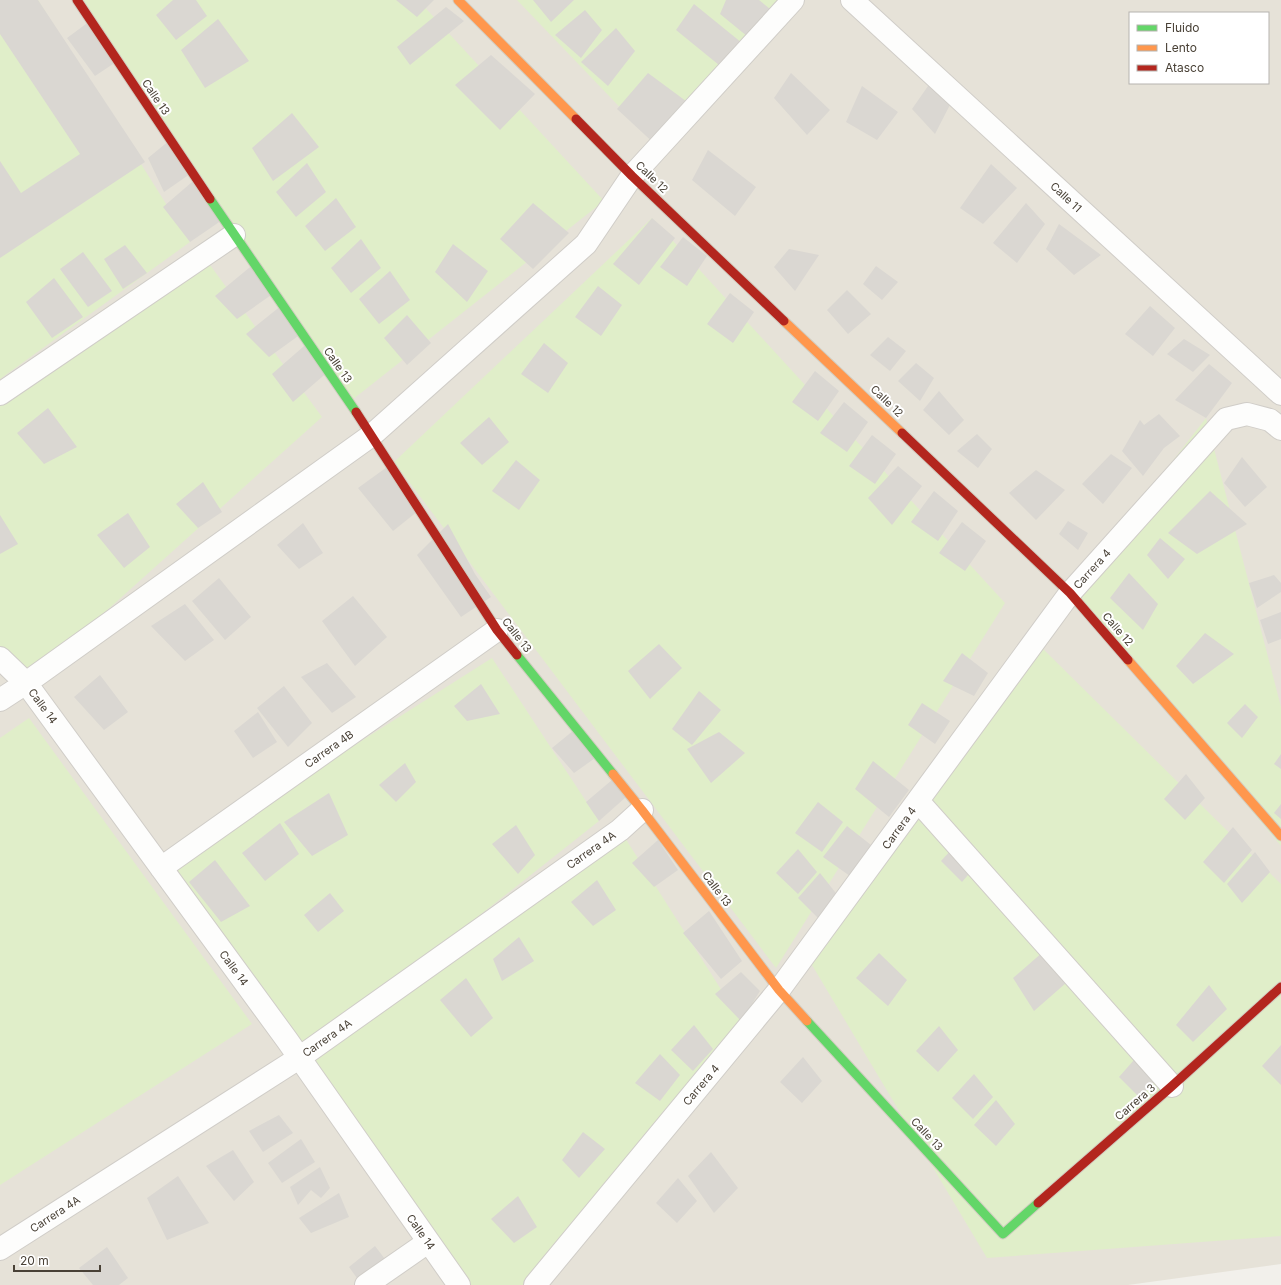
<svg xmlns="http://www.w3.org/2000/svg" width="1281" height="1285" font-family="Inter,sans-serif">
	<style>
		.residential { fill: #e6e2d8; fill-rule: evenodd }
		.green { fill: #e0eec9 }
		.building { fill: #dad7d2 }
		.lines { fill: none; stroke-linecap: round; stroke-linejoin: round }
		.street-casing { stroke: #d0cdc8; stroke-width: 24 }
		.fast-casing { stroke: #d2cdc1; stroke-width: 11 }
		.slow-casing { stroke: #d2cdc1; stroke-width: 11 }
		.jam-casing { stroke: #d2cdc1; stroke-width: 11 }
		.street { stroke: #fdfdfc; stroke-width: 22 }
		.fast { stroke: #63d668; stroke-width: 9 }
		.slow { stroke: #ff974d; stroke-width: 9 }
		.jam { stroke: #b3261e; stroke-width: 9 }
		.labels { text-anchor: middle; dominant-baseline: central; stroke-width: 4; stroke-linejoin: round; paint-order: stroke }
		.street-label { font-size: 11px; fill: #494136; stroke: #fff }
	</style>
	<rect width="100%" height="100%" fill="#f2f0eb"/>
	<path class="residential" d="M0,0h1281v1264l-153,21h-1128zM1130,13h138v70h-138z"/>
	<path class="green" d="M0,0h38l152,242 -190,137z
		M80,0h338l186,201 -252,199z
		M517,0h269l-128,147z
		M652,218l353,385 -229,365 -382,-506z
		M210,265l112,152 -296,266 -26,-31v-252z
		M1206,418l75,289v139l-211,-253z
		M1036,642l245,242v352l-294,22 -178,-298z
		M492,658l107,163 -291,230 312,-221 121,191 -208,264h-74l-298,-417z
		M29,718l223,306 -252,161v-447z"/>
	<path class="building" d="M0,0h38l107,162 -145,96v-97l21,32 59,-39 -80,-120z
		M173,0h23l11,16 -31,24 -20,-25z
		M396,0h38l-17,17z
		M533,0h41l-23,22z
		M726,0h33l16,13 -22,28 -33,-27z
		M694,4l48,39 -23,22 -43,-35z
		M446,7l18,14 -54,44 -13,-18z
		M585,10l17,20 -21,28 -26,-23z
		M218,19l31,42 -44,27 -24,-38z
		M90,21l29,39 -24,16 -28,-38z
		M616,28l19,23 -27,35 -27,-24z
		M491,55l44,39 -35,36 -45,-45z
		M648,73l46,34 -36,40 -41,-38z
		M791,73l39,37 -23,25 -33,-37z
		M935,76l20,19 -20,39 -23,-25z
		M862,86l36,26 -21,28 -31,-18z
		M292,113l27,34 -46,34 -21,-33z
		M170,140l20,34 -26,18 -16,-34z
		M708,150l48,37 -21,29 -43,-36z
		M307,163l19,29 -30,25 -20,-25z
		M991,164l26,24 -34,36 -23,-16z
		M199,176l29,40 -38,26 -27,-35z
		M336,198l20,29 -31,24 -20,-25z
		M533,203l36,30 -36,36 -33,-30z
		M1026,203l19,21 -28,39 -24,-20z
		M652,218l23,20 -36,47 -26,-21z
		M1059,224l42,31 -27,20 -28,-26z
		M683,237l24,19 -20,30 -27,-19z
		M361,239l20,29 -30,25 -20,-25z
		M453,244l35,27 -21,31 -32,-30z
		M125,245l22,28 -24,16 -19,-30z
		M789,249l30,6 -24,36 -21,-24z
		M83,252l29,39 -24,16 -28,-38z
		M255,263l19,30 -37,26 -22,-23z
		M876,266l22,16 -16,18 -19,-16z
		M390,271l20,29 -31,24 -20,-25z
		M54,278l29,39 -31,21 -26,-36z
		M598,286l24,19 -21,31 -26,-19z
		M847,290l24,24 -23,20 -21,-24z
		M730,293l24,19 -21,31 -26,-19z
		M282,305l19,29 -32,23 -23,-23z
		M1150,306l25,22 -22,28 -28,-22z
		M407,315l24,28 -24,22 -23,-27z
		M888,337l18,14 -16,20 -20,-16z
		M1184,339l26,16 -17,17 -26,-18z
		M311,340l19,30 -37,32 -21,-28z
		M544,343l24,20 -20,30 -27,-19z
		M916,363l18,15 -14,23 -22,-20z
		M1209,364l23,19 -26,35 -31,-18z
		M815,371l24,20 -21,30 -26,-19z
		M939,391l25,29 -15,15 -26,-25z
		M844,402l24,20 -21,30 -27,-19z
		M48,408l29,39 -33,17 -27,-31z
		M1159,414l21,22 -16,12 -21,28 -21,-25 18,-31 4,5z
		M489,417l20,25 -27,23 -22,-22z
		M977,434l15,15 -14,19 -21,-17z
		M872,435l24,19 -21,30 -26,-18z
		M1111,454l21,14 -29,36 -21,-20z
		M1242,457l25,30 -22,20 -21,-24z
		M516,460l24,20 -21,30 -27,-19z
		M394,462l29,45 -30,24 -35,-43z
		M898,466l24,20 -30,39 -24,-27z
		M1036,470l29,20 -29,30 -27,-27z
		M203,482l19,30 -24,16 -22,-24z
		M934,491l24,20 -20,30 -27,-19z
		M1210,491l37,33 -50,30 -29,-21z
		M128,513l22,34 -26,21 -27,-33z
		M0,515l18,29 -18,10z
		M1068,521l20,12 -10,17 -19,-16z
		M962,522l24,19 -21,30 -26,-18z
		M303,523l20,30 -24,16 -22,-24z
		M448,524l27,50 16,23 -30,20 -44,-62z
		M1160,538l25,21 -17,20 -21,-24z
		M1129,573l29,31 -15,26 -33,-32z
		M1274,575l7,8v9l-24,16 -8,-25z
		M219,578l32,39 -26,23 -33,-39z
		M353,596l34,41 -32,29 -33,-45z
		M185,604l29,36 -29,21 -34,-35z
		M1281,612v27l-13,5 -8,-24z
		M1205,633l29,21 -41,30 -17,-18z
		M659,644l23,24 -32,31 -22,-28z
		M962,653l26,20 -14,23 -31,-15z
		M327,663l29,34 -24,16 -31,-36z
		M100,675l28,37 -24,18 -30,-33z
		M481,684l19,30 -33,7 -13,-15z
		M284,686l28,37 -24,24 -31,-39z
		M699,691l22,19 -29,35 -20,-16z
		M922,703l28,18 -15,23 -27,-19z
		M1245,704l13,13 -16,21 -15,-15z
		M258,712l19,30 -24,16 -19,-27z
		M579,726l19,30 -24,17 -22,-25z
		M719,732l26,21 -34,30 -24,-34z
		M1281,754v15l-7,-5z
		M873,761l36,29 -20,27 -34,-28z
		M405,763l11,19 -20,20 -17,-17z
		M1186,774l19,24 -20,22 -21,-21z
		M612,780l14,17 -27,24 -13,-19z
		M329,793l19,42 -36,21 -28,-34z
		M818,802l25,20 -21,30 -27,-19z
		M1281,804v15l-7,-6z
		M280,823l19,31 -34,27 -23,-28z
		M516,825l19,30 -17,19 -26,-30z
		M847,826l24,19 -21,31 -27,-19z
		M1233,827l19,23 -28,33 -21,-21z
		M963,837l18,23 -19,22 -21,-21z
		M658,840l20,30 -24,17 -22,-24z
		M798,849l19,23 -19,22 -22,-21z
		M1255,852l15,20 -28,31 -15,-19z
		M215,860l35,46 -29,16 -32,-40z
		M820,873l19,24 -20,22 -21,-21z
		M597,880l19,30 -23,16 -22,-24z
		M330,893l14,18 -26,21 -14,-17z
		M709,911l33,50 -21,18 -38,-46z
		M519,937l15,24 -32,20 -9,-22z
		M1051,945l23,31 -40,35 -21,-33z
		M879,953l28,27 -19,26 -32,-28z
		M741,972l19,19 -19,30 -26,-27z
		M466,978l27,40 -22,19 -31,-37z
		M1209,985l18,24 -34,33 -17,-17z
		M694,1025l19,24 -20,22 -22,-21z
		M939,1026l19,24 -20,22 -22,-21z
		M1281,1045v40l-19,-19z
		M1141,1052l19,24 -20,22 -21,-21z
		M660,1054l20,21 -20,26 -25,-18z
		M803,1057l19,24 -20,22 -22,-21z
		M974,1074l19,23 -20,22 -21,-21z
		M996,1100l19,24 -19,22 -22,-21z
		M279,1115l14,18 -30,19 -14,-21z
		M583,1132l22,17 -26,29 -17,-18z
		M301,1139l14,23 -33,21 -14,-20z
		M233,1150l21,32 -20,19 -28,-35z
		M711,1152l27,36 -24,25 -26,-37z
		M320,1167l10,21 -9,10 -10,-8 -13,15 -8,-18z
		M178,1176l31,47 -42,17 -20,-42z
		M678,1178l19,23 -20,22 -21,-20z
		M339,1193l10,24 -38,16 -12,-15z
		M518,1196l19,31 -23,16 -23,-24z
		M375,1246l19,25 -32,14 -13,-18z
		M107,1247l21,31 -9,7h-26l-14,-17z"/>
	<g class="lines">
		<g class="street-casing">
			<path id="street" d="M852,0l429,394
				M0,394l234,-159
				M0,658l26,25 261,357 172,245
				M0,700l26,-17 346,-248 214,-191 46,-68 161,-176
				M918,801l254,285
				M161,868l336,-238
				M0,1249l299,-191 321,-228 22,-20
				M366,1285l62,-43
				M535,1285l244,-295 291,-397 156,-174 21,-5 23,6 11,9"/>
		</g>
		<g class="fast-casing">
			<path id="fast" d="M210,199l146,213
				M517,655l96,119
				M807,1021l196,213 35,-31"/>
		</g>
		<g class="slow-casing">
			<path id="slow" d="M458,0l118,119
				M784,321l118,112
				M1128,660l153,176
				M613,774l29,36 137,180 28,31"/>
		</g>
		<g class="jam-casing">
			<path id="jam" d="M77,0l133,199
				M576,119l56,57 152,145
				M356,412l141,218 20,25
				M902,433l168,160 58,67
				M1038,1203l134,-117 109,-99"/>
		</g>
		<use href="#street" class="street"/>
		<use href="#fast" class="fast"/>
		<use href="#slow" class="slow"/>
		<use href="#jam" class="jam"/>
	</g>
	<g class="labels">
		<g class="street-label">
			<text transform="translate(156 97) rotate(56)">Calle 13</text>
			<text transform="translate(652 177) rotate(44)">Calle 12</text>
			<text transform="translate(1066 197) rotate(43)">Calle 11</text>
			<text transform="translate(338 365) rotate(55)">Calle 13</text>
			<text transform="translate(887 401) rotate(44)">Calle 12</text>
			<text transform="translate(1092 569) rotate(-48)">Carrera 4</text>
			<text transform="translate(1118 629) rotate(49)">Calle 12</text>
			<text transform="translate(517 635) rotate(52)">Calle 13</text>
			<text transform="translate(43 706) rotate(54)">Calle 14</text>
			<text transform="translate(329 749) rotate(-35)">Carrera 4B</text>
			<text transform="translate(899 828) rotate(-54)">Carrera 4</text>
			<text transform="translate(591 850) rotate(-35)">Carrera 4A</text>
			<text transform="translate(717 889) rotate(53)">Calle 13</text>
			<text transform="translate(234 968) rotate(54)">Calle 14</text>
			<text transform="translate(327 1038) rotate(-35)">Carrera 4A</text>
			<text transform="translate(701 1085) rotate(-50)">Carrera 4</text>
			<text transform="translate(1135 1102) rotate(-41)">Carrera 3</text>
			<text transform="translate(927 1134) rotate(47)">Calle 13</text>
			<text transform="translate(55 1214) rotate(-33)">Carrera 4A</text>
			<text transform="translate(421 1232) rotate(55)">Calle 14</text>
		</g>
	</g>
	<rect x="1129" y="12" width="140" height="72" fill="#ffffff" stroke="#b6b3af"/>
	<rect x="1137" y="25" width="20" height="6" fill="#63d668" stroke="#b6b3af"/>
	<text x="1165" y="32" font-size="12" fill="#494136">Fluido</text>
	<rect x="1137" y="45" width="20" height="6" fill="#ff974d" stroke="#b6b3af"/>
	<text x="1165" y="52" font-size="12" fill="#494136">Lento</text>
	<rect x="1137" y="65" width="20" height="6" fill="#b3261e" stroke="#b6b3af"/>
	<text x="1165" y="72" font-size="12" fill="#494136">Atasco</text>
	<path d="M14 1265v6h86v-6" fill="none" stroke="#494136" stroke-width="2"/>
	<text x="20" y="1265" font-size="12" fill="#494136" stroke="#ffffff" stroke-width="3" paint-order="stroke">20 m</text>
</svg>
